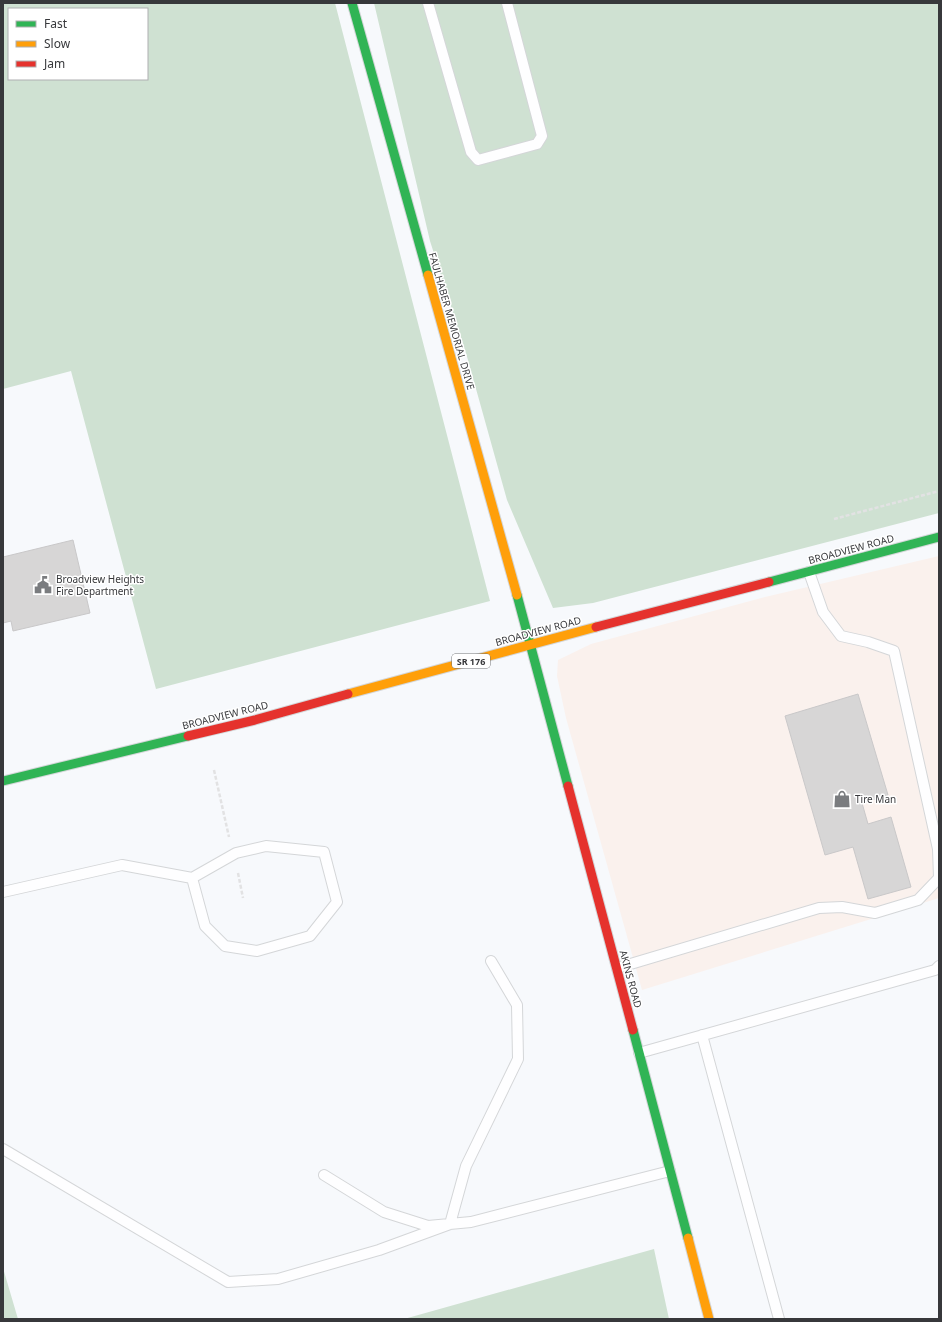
<svg xmlns="http://www.w3.org/2000/svg" width="942" height="1322" font-family="'Noto Sans',sans-serif">
	<style>
		.commercial { fill: #faf1ed }
		.green { fill: #cfe1d2; fill-rule: evenodd }
		.building { fill: #d7d6d6; stroke: #c9c8c9 }
		.lines { fill: none; stroke-linecap: round; stroke-linejoin: round }
		.lane-casing { stroke: #d4d6d8; stroke-width: 12 }
		.fast-casing { stroke: #d4d6d8; stroke-width: 11 }
		.slow-casing { stroke: #d4d6d8; stroke-width: 11 }
		.jam-casing { stroke: #d4d6d8; stroke-width: 11 }
		.path { stroke: #e2e2e3; stroke-width: 2.5; stroke-dasharray: 4 2; stroke-linecap: butt }
		.lane { stroke: #fefeff; stroke-width: 10 }
		.fast { stroke: #30b455; stroke-width: 9 }
		.slow { stroke: #ff9f0a; stroke-width: 9 }
		.jam { stroke: #e5322d; stroke-width: 9 }
		.labels { text-anchor: middle; dominant-baseline: central; stroke-width: 3; stroke-linejoin: round; paint-order: stroke }
		.shield { fill: #fff; stroke: #737476; stroke-width: 1 }
		.shield-label { font-size: 9px; font-weight: bold; fill: #37383b }
		.street-label { font-size: 10px; fill: #37383b; stroke: #fff }
		.poi-label { font-size: 10px; fill: #37383b; stroke: #fff; text-anchor: start }
	</style>
	<rect width="100%" height="100%" fill="#f7f9fc"/>
	<path class="commercial" d="M939,556v342l-297,92 -76,-272 -9,-42 1,-16 33,-16 174,-47z"/>
	<path class="green" d="M3,3h332l155,598 -334,88 -85,-318 -68,18zM9,9h138v70h-138z
		M374,3h565v510l-346,90 -40,5 -46,-108 -41,-147 -36,-112z
		M654,1249l15,70h-265z
		M3,1268l15,51h-15z"/>
	<path class="building" d="M73,540l17,73 -77,18 -2,-10 -8,2v-66z
		M858,694l30,101 -26,8 6,21 23,-7 20,70 -43,12 -15,-52 -28,8 -40,-139z"/>
	<g class="lines">
		<g class="lane-casing">
			<path id="lane" d="M428,3l43,149 7,8 59,-16 5,-8 -35,-133
				M809,572l14,40 18,24 27,6 26,9 44,198 1,28
				M3,892l119,-27 70,13 44,-25 30,-7 58,6 13,50 -27,34 -53,15 -32,-5 -20,-20 -13,-48
				M617,968l202,-60 23,-1 33,6 43,-13 21,-22
				M702,1035l77,284
				M639,1053l296,-83 4,-4
				M3,1149l225,133 50,-3 101,-29 71,-26 16,-58 52,-107 -1,-54 -26,-44
				M324,1175l60,37 44,14 43,-4 199,-51"/>
		</g>
		<g class="fast-casing">
			<path id="fast" d="M352,3l76,272
				M769,582l170,-45
				M517,595l51,191
				M3,781l185,-45
				M633,1030l55,208"/>
		</g>
		<g class="slow-casing">
			<path id="slow" d="M428,275l89,320
				M348,694l248,-67
				M688,1238l21,81"/>
		</g>
		<g class="jam-casing">
			<path id="jam" d="M596,627l173,-45
				M188,736l67,-16 93,-26
				M568,786l65,244"/>
		</g>
		<path class="path" d="M834,519l105,-28
			M214,770l15,67
			M238,873l5,25"/>
		<use href="#lane" class="lane"/>
		<use href="#fast" class="fast"/>
		<use href="#slow" class="slow"/>
		<use href="#jam" class="jam"/>
	</g>
	<defs>
		<g id="civic-bare" transform="scale(1.38)"><path d="M-.6-6.5H3V-4.5H.6V-3L4-1V1h2V6H-6V1h2V-1L-.6-3ZM-1.2 2.5V6h2.4V2.5Z" fill="#7a7c7f" stroke="#fff" stroke-width="2.5" paint-order="stroke"/></g>
		<g id="shop-bare" transform="scale(1.38)"><path d="M-5-2.5h2.3a2.7 3.5 0 0 1 5.4 0H5L5.5 6h-11ZM-1.5-2.5h3a1.5 2.3 0 0 0-3 0Z" fill="#7a7c7f" stroke="#fff" stroke-width="2.5" paint-order="stroke"/></g>
	</defs>
	<g fill-rule="evenodd">
		<use href="#civic-bare" x="43" y="585"/>
		<use href="#shop-bare" x="842" y="799"/>
	</g>
	<g class="labels">
		<rect class="shield" x="452" y="654" width="38" height="14" rx="3"/>
		<g class="shield-label">
			<text x="471" y="661">SR 176</text>
		</g>
		<g class="street-label">
			<text transform="translate(452 321) rotate(74)">FAULHABER MEMORIAL DRIVE</text>
			<text transform="translate(851 549) rotate(-15)">BROADVIEW ROAD</text>
			<text transform="translate(538 631) rotate(-15)">BROADVIEW ROAD</text>
			<text transform="translate(225 715) rotate(-14)">BROADVIEW ROAD</text>
			<text transform="translate(631 979) rotate(75)">AKINS ROAD</text>
		</g>
		<g class="poi-label">
			<text x="56" y="579">Broadview Heights<tspan x="56" dy="12">Fire Department</tspan></text>
			<text x="855" y="799">Tire Man</text>
		</g>
	</g>
	<rect width="942" height="1322" fill="none" stroke="#37383b" stroke-width="8"/>
	<rect x="8" y="8" width="140" height="72" fill="#ffffff" stroke="#afafb1"/>
	<rect x="16" y="21" width="20" height="6" fill="#30b455" stroke="#afafb1"/>
	<text x="44" y="28" font-size="12" fill="#37383b">Fast</text>
	<rect x="16" y="41" width="20" height="6" fill="#ff9f0a" stroke="#afafb1"/>
	<text x="44" y="48" font-size="12" fill="#37383b">Slow</text>
	<rect x="16" y="61" width="20" height="6" fill="#e5322d" stroke="#afafb1"/>
	<text x="44" y="68" font-size="12" fill="#37383b">Jam</text>
</svg>
